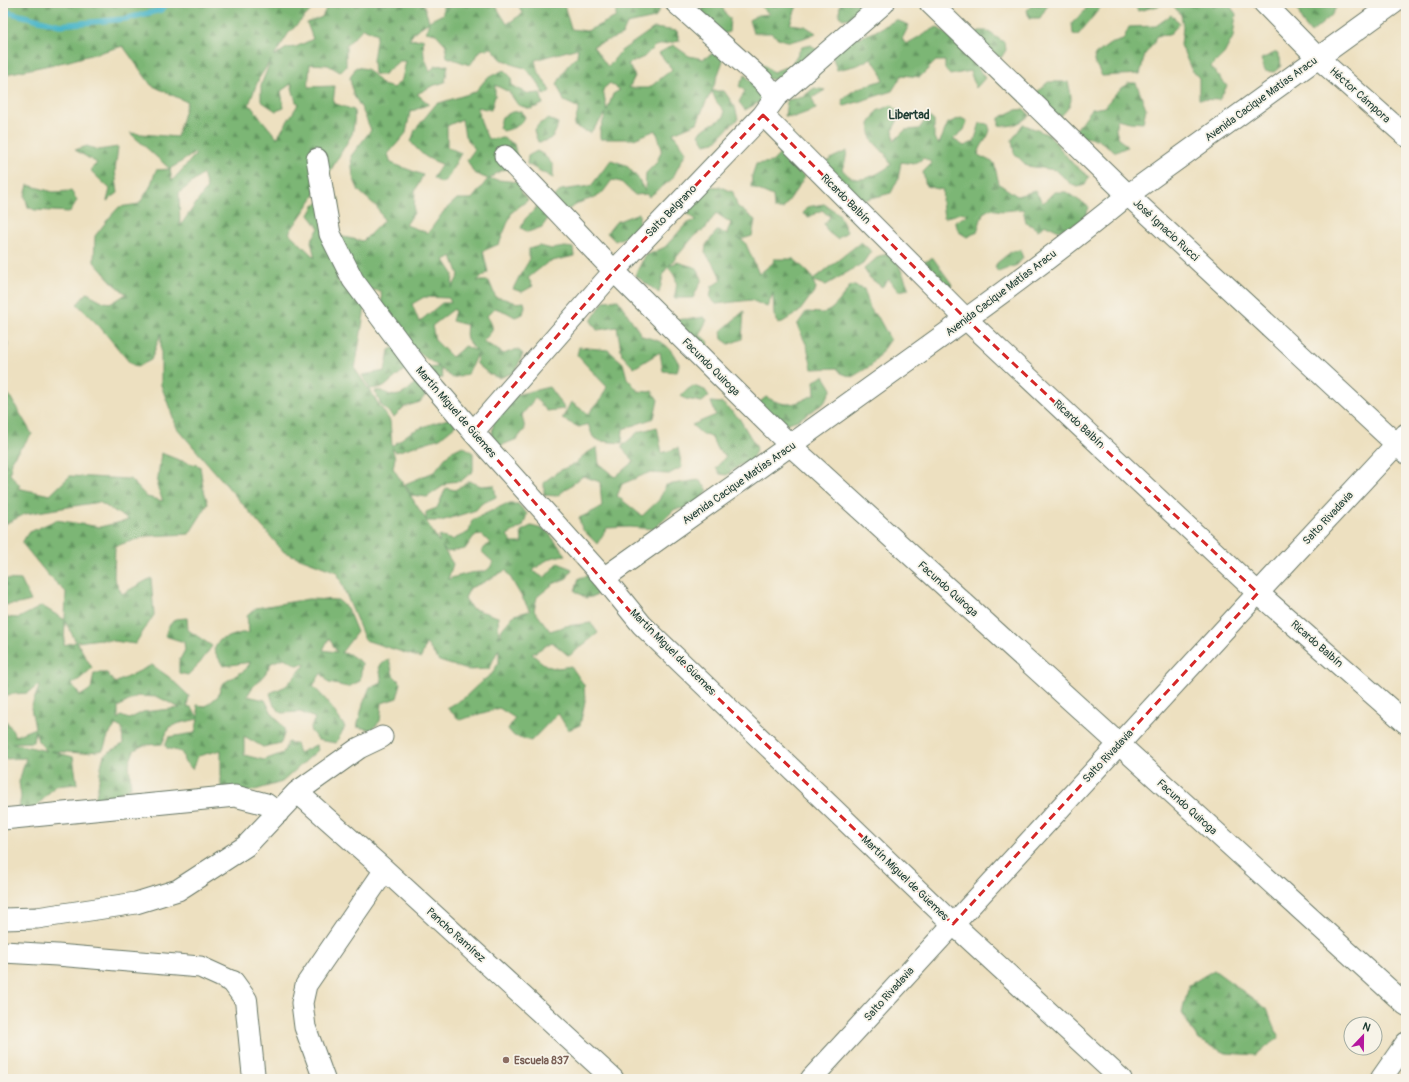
<svg xmlns="http://www.w3.org/2000/svg" width="1409" height="1082" font-family="Pangolin,sans-serif">
	<style>
		.forest { fill: url(#forest-firs); stroke: #4d7a54; fill-rule: evenodd }
		.water { fill: url(#water-ripples); stroke: #34797e }
		.lines { fill: none; stroke-linecap: round; stroke-linejoin: round }
		.stream { stroke: #4ab5c8; stroke-width: 5.5 }
		.street-casing { stroke: #677665; stroke-width: 23 }
		.secondary-casing { stroke: #677665; stroke-width: 24 }
		.street { stroke: #fff; stroke-width: 21 }
		.secondary { stroke: #fff; stroke-width: 22 }
		.marked { fill: none; stroke: #d62828; stroke-width: 3; stroke-dasharray: 8 5; stroke-linejoin: round }
		.education-dot { fill: #8d6e63; stroke: #f7f3e8; stroke-width: 1.5 }
		.labels { text-anchor: middle; dominant-baseline: central; stroke-width: 3.5; stroke-linejoin: round; paint-order: stroke }
		.street-label { font-size: 11px; fill: #1f3d34; stroke: #f7f3e8 }
		.education-label { font-size: 11px; font-weight: bold; fill: #785e54; stroke: #f7f3e8; text-anchor: start }
		.neighbourhood-label { font-size: 12px; font-weight: bold; fill: #1f3d34; stroke: #f7f3e8 }
	</style>
	<defs>
		<pattern id="forest-firs" width="22" height="20" patternUnits="userSpaceOnUse"><rect width="22" height="20" fill="#7bb675"/><path d="M5 1l3.5 6h-7zM16 11l3.5 6h-7z" fill="#649561"/></pattern>
		<pattern id="water-ripples" width="26" height="14" patternUnits="userSpaceOnUse"><rect width="26" height="14" fill="#4ab5c8"/><path d="M2 4q2-2 4 0t4 0M15 11q2-2 4 0t4 0" fill="none" stroke="#3d94a3"/></pattern>
	</defs>
	<rect width="100%" height="100%" fill="#f7f3e8"/>
	<filter id="ink" filterUnits="userSpaceOnUse"><feTurbulence type="fractalNoise" baseFrequency=".025" numOctaves="2"/><feDisplacementMap in="SourceGraphic" scale="8" xChannelSelector="R" yChannelSelector="G"/><feConvolveMatrix kernelMatrix="1 2 1 2 8 2 1 2 1" color-interpolation-filters="sRGB"/></filter>
	<filter id="wash" filterUnits="userSpaceOnUse"><feTurbulence type="fractalNoise" baseFrequency=".012" numOctaves="4" result="noise"/><feDisplacementMap in="SourceGraphic" scale="16" xChannelSelector="R" yChannelSelector="G"/><feGaussianBlur stdDeviation="0.9" result="paint"/><feColorMatrix in="noise" values="0 0 0 0 0 0 0 0 0 0 0 0 0 0 0 0 0 1.4 0 .05"/><feComposite in="paint" operator="in"/></filter>
	<g filter="url(#wash)">
		<rect width="100%" height="100%" fill="#ede0c0"/>
		<path class="forest" d="M3,3h315l-30,31 -14,22 13,-8 9,-1 17,-8 -6,-16 15,-6 7,-14h94l6,18 14,-7v-11h7l-5,8 8,-8h41l13,21 15,-10 -4,-11h49l-3,2 7,24 16,2 29,-14v-14h39l5,5 -5,10 -28,6 -5,11 -29,11 15,21 13,-16 33,-23 23,3 2,10 -24,5 -11,11 -16,7 7,12 -6,12h20l21,-17 2,-2 -13,-16 14,-8 16,11 14,3 16,-9 5,8 -12,33h12l11,16 3,12 -8,7 -15,16 -10,2 -6,-10c6,-8 17,-11 25,-17v-6l-8,-10 -4,-10 -8,15 -7,17 -24,10 13,19 -14,27 -23,18 -2,-3 -12,1 -14,-13 -9,-2 -9,12 -7,5 -15,5 -19,11 -10,-14 9,-9 30,-4 20,-26 15,5 11,12 8,14 1,-18 11,-11 5,-13 -6,-19 -22,9h-34v-9l6,-17 -16,20 -16,-7 5,-18 -15,-7 -7,-17 11,-19 9,-9 1,-8 -43,12 2,9 13,22 -6,4 -7,-14 -12,-13 -11,-3 -13,-6 -9,-11 -11,2 -11,15 -23,-8 -1,-12 -10,-11 -10,-2 3,-10 -14,9 -6,9 14,-1 1,17 6,15 5,-5 13,-1 -3,17 -13,4 -15,8 12,10 -19,8 -4,21 -18,21 3,9 32,12 -8,16 -1,22 -8,12 22,8 16,-22 13,-12h15l16,-20 -14,-6 -7,-13 8,-11 -10,-13 -3,-17 -15,7v21l14,6 -14,26 -6,4 -8,-5 9,-14c-17,-6 -20,-9 -31,-22l4,-12 21,-26 39,-12 12,-14 17,-8 7,7 1,9 17,8 11,-1 3,11 -12,5 -13,-4 -9,-13 -14,-7v11l-4,14 -14,-3 5,18 6,14 15,-1 11,6 3,13 -8,11 -9,3 -11,8 29,3 4,11 6,7 -16,12 -13,32 -16,7 5,21 -11,9h12l7,17c12,-1 14,7 28,4l1,4 -2,8 -8,3 -9,-5 -11,-4 -8,8c8,13 7,14 -4,25l21,13 13,-5 6,5 -8,18 -16,6 -10,-4 -12,-10v-11l-9,21 -16,4 -12,-10 3,10 -16,1 -23,-9 -20,17 -14,2 -8,-14 23,-4 4,-21 16,-8 18,26 16,-1 -27,-19 -30,-43 -1,-14 -21,-3 -25,-10 30,30 -10,61 35,52 2,25 19,-14 20,-8 20,-6 5,7 -16,13 -44,14 -4,-4 3,10 -2,10 33,52v-8l11,-4 9,-20 9,2 14,-9 12,5 13,-1 2,12 -15,7 -5,6 -35,11h-15l13,21v-6l13,4 17,-8 3,-12 34,-16h12l9,10 -4,12 -16,9 5,8h10l-1,-12 10,-5 15,4 20,25c-14,1 -23,6 -33,16l11,7 14,-15 14,6 -5,9 -14,6 -16,13 -3,13 16,21 16,-5 25,-3 7,10 -29,23 -17,-14 -20,12c16,14 18,16 39,12l13,19 1,16 -5,24 -12,5 -10,-17 -27,28 -17,-5 -6,-7 7,-11 -16,-10 -39,12 -13,-12 17,-10 17,-16 11,-8 7,-12v-14l-10,21 -21,1 -29,-9 -13,-18 -5,15 -56,-18 -28,-68 -53,-20 -107,-124 -16,-43v-52l-10,27 -14,7 -7,-4 -30,-36 -23,-23 10,-11 17,9 8,1 14,-9 -15,-13 -17,-19 1,-26 14,-18 10,-11 20,-3 11,-17 6,-17 14,-1 -40,-36 47,4 10,-35 -36,-17 -28,-39 -54,15 -58,12 -8,4zM363,28l14,6 -4,26 1,14 9,1 16,-14h7l-4,18 -8,9 -11,-3 -16,-16 -11,-2 -6,11 3,16 9,15 9,21 -20,26 2,21 6,14 18,16 7,13 -21,21 -25,-5 -2,-20 3,-18 -24,6 -6,11 10,13 -8,13 4,17 -26,-25 36,-53 27,-46c2,-8 3,-15 2,-24l-21,-7 2,-17 -27,1 2,-23 18,1 12,7 6,-5v-21zM271,60l-10,25v16l15,10 8,-3 -3,-17 10,-7 5,18 3,1 -22,35 -28,-34 10,-26zM610,83l10,7 -7,4 -6,17 -4,-22zM195,153l1,1 -24,27 -2,-12zM203,174l4,14 -27,38 -1,-33zM452,256l7,19 -7,13 1,-14 -9,-14zM424,297l25,1 2,5h-9l-23,19 -7,-18zM454,309l1,2 -3,10 15,4c-2,16 0,15 9,26l-11,-5 -13,11 -17,-17 -3,-14zM482,535l8,8 -9,8 12,11c-5,13 -13,9 -23,11 -8,2 -15,4 -22,6l5,-15 -11,-17 5,5 18,-3 9,-13zM506,570l24,41 -16,4 -12,14 -3,9 -1,-21 -27,-9 -6,-10 5,-10 12,-5z
			M673,3h47l5,10 5,5 -1,14 -10,3 -30,-16 19,-13 -21,7z
			M763,3h35l-8,21 15,2 11,7c-17,7 -29,14 -45,0h-18l-4,-13 9,-5 12,-1 -8,-6z
			M842,3h37l-17,13 -19,3 -4,-3 1,-12z
			M1034,3h15l-9,15h-11l-2,-8z
			M1090,3h14l-26,32 -5,-1 -1,-11 10,-9z
			M1134,3h36l-32,8z
			M1171,3h57l8,11 -3,23 -9,17 -13,13 16,19 -8,14 -20,-1v-21l-8,-9 -10,-24 2,-18 -2,-12z
			M1296,3h39l2,3 -6,10 -20,17 -9,-11z
			M1171,15l9,8 -11,12 -13,1 -2,7 -9,11 -5,20 -38,2 -8,-15 1,-6 15,-11 13,-4 6,-13 27,-1z
			M896,20l13,5 -7,14 4,5 31,-17 25,19 23,32 -9,10 -6,-17 -20,4 -5,-6v-8h-9l-16,16 -18,-2 -10,16 -47,15 -2,-1 -1,-5c14,-14 23,-13 41,-20l-2,-8 -10,-14 -13,7 -21,5 -6,-18 13,-10 28,-9z
			M979,31h8l18,12 1,7 -5,8 -28,-18z
			M811,45l9,7 -31,23 -13,5 -18,-3 -3,-7 8,-6 10,8 18,-7 11,-18z
			M1277,52l3,6 1,8 -7,6 -9,-1 -4,-12z
			M745,75l21,21 -10,8 -11,6 -6,-8 6,-11 -6,-5z
			M1048,82h20c4,17 6,21 -7,34l-31,-11 8,-14z
			M1128,83h8l10,25 -3,15 -13,-1 -13,-3c-3,14 0,17 10,28l-11,5 -19,-13 -15,-2 -8,-5 18,-23 12,-2 12,-14z
			M814,88l11,2 -13,8 4,11 -22,8 -9,-1 2,-16 16,-3z
			M892,105l9,9 -8,15 1,12 11,-11 14,-1 9,-13 6,5v17l5,6 9,-21 13,-5 6,3 -3,9 -11,9 11,7 10,-4 6,-19 8,1 2,6c-3,11 -10,14 -12,25l16,8 5,21 18,12 18,-5 8,12 11,-11h12l23,15c-1,3 -2,7 -4,9 -4,8 -19,11 -26,15l-13,-6 -8,5 -12,-8 -3,-13 -20,2 -13,-2 -7,4 -6,19 -10,5 -8,-5 -4,-10 14,-8 -8,-1 -17,5 -2,-16 1,-12 -17,-4 -3,-14 9,-9 -8,-5 -10,6 -13,-2 -3,17 -7,14 -35,9 -32,-36 6,-7 17,-8 -2,12 -3,6c2,2 4,5 7,7 13,9 32,-4 42,-11l-5,-10 -15,-16 -2,-15 8,-13z
			M1024,109l6,6c-9,8 -19,13 -31,10v-7l17,-8z
			M521,111l4,6c-4,9 -13,12 -22,14l-4,-3 3,-11 10,-5z
			M548,119l10,4c-3,13 -6,18 -20,19l-4,-11 5,-7z
			M1023,124l26,11 24,29 16,13 -4,8 -7,2 -6,-2 -16,-15 -29,-4 -13,-13 -2,-13z
			M87,146l11,4 20,-3 -3,24 3,22 -11,8 3,-12 -20,-19 7,-7 -22,-13z
			M537,151l7,4 9,10v13l-26,-14 1,-8z
			M782,152l6,1 5,12 12,12 -22,32h-9l-1,-13 -22,-9 1,-11 4,-12 16,-2z
			M28,185l25,7 18,-1 6,9 -7,12 -35,-2 -7,-3 -3,-11z
			M687,185l33,2 13,5 4,14 18,14 -3,16 -10,3 -6,-2 9,5 14,32 14,-11 1,-4h20l16,15 3,6 48,-38 10,9 -8,12 -37,22 -13,-4 3,8 -17,23 -20,12 -5,-9 -1,-22 -6,14 -16,-7 -35,4 -6,-6 2,-12 10,-6 -7,-14 -10,-13 1,-8 11,-14 12,3 -2,-2 4,-9 -15,-10 -10,15 -11,7 -26,31 8,-4 20,6 5,11 -9,19h-19c4,-15 4,-19 -6,-31l-4,5 -5,21 -24,-18 10,-19 20,-9 21,-23 10,-4 -21,-17z
			M538,201l11,16 -7,10 -14,5 -7,-4 4,-9 11,-11z
			M824,204l15,10 8,18 -10,7 -9,-7 -4,-8 6,-7 -8,-7 -13,7 -6,-3 4,-7z
			M639,213c1,23 -4,20 -24,28l-8,-8 9,-11z
			M539,246l13,3 13,-2 8,1 1,8 -26,6 -20,16 5,8 -11,6 -9,-3 6,-12 10,-16v-12z
			M1020,250l3,8 -6,7 -19,7 -3,-5 2,-4 15,-12z
			M888,254l10,9 11,26 -11,2 -9,-12 -7,8 -12,-9 -6,-9 15,-13z
			M933,258l18,25 1,3h-7l-23,-23z
			M851,285l13,4 6,19 4,6 4,3 12,22 -18,26 -20,12 -11,-4 -4,-5 -25,1 -5,-23 -10,-21 9,-13c5,0 11,1 16,1 12,-1 22,-19 29,-28z
			M618,300l24,36c22,6 26,7 37,28l-2,8 -14,-1 -3,-19 -26,16 -12,-13 -5,-28 -20,3 -6,-9 13,-20z
			M744,311l-2,28 -13,5 -7,-5 -1,-8z
			M703,317l4,3 -8,15 8,5 3,9 -11,3 -24,-32c9,-2 18,0 28,-3z
			M579,347l29,3 15,13 4,15 11,13 11,1 3,-1 6,9 -4,18 -31,11 -1,14 -22,-2 -7,-4 -5,-13 -9,3 -17,-8 9,-17 17,12 13,-15 6,-12 -30,-32z
			M824,376l8,13 -8,14 -26,17 -17,5 -25,-20 10,-8c21,11 29,8 49,-3l-1,-13z
			M416,381l11,12 -7,9 -16,5 -10,10 -13,-12 -6,-14c9,-1 9,2 16,4 10,3 20,-6 25,-14z
			M693,386l12,4 4,6 -7,6 -16,-3 -5,-3 3,-4z
			M549,387l16,22 -18,2 -12,-13 -13,17 3,14 -8,10 -17,7 -9,-4 4,-31 16,-15z
			M3,393l6,2 23,39 -20,25 -2,15 10,12 -3,2 33,7 20,-19 60,3 17,18 16,4 -6,-15 4,-33 18,7 21,6 3,21 5,17 -19,30 -41,2 -33,10 -1,32 8,16 29,-16 3,37 -19,29 -35,-5 -23,3 15,26 -11,10 -9,6 8,12 11,-7 3,-16h13l8,10 37,-18 17,12 20,19 -2,11h4l8,11 -2,-13 9,1 12,-10 4,-12 23,-14 6,-8 -28,4 -9,-16 5,-10 22,-7h8l-2,-17 9,-8 52,-9 30,1 9,8 10,24 -16,21 8,1 13,9 -2,18 -12,6 -19,-4 -8,-10 -8,13 14,15 18,26 -9,16 -18,-3 -8,-10 5,-12 -15,-6 -18,1 -8,-7 -4,-13 16,-7 20,-22 -9,1 -13,-7 -13,5 -6,11 -13,14 -5,8 18,4 7,13 12,15v6l-3,9 -18,4 -19,-11v19l20,5 19,-7 5,-11 8,2 3,9 17,-8 2,5 -36,32 -47,14 -14,-7v-39l-23,6 -6,13 -8,-8 -1,-6 -2,-3 -14,-4 -2,-3 4,-8 26,-4 3,-14 -18,4 -11,4 -7,17 -18,1 -10,5 -5,14 2,23 -14,7 -7,7 -15,-2c5,-15 4,-29 9,-44l19,-11 -1,-16 -6,-3 -7,9 -6,16 -21,3 -31,-2 22,6 4,27 -22,2 -18,20 -20,11 4,-20 -2,-15 7,-24 -23,1v-43l8,12 4,8 20,-8 -4,-20 9,-24 -12,9 -16,1 -9,2v-79l16,1 23,-12 23,14 1,-28 -18,-17 -26,-32 6,-10 28,-13 44,7 29,-7 -30,-18 -74,12 -22,11v-29l1,-3h-1zM65,621l11,21 -12,3zM329,638l8,14h-1l-13,-2zM137,696l21,1 22,11 -37,4 -14,7 -8,-3 -3,3v-12zM35,730l3,11 9,10 -36,-8 22,-1z
			M711,402l11,1 17,15 18,30 -6,13 -11,4 -13,10 -7,-1 -4,-6 10,-12 -9,-7 -5,-11 -5,-4 -4,1 -11,-10 24,-10z
			M657,427l5,26 16,-5 4,19 -13,7 -21,-1 -26,11 -5,12 25,20 17,-16 7,-15 33,-5 9,10 -15,18 -18,1 -21,20 -25,-2 -22,1 -10,16 -15,-15 -3,-11 23,-11 -2,-25 -17,-6 -26,20 -13,-1v-13l15,-11 15,-7 10,-9 13,-8 2,17 16,13 19,-16 -13,-14 17,-15z
			M463,446l10,7v18l-12,10 -12,1 -22,15 -16,-2 -6,-11 29,-12 16,-20z
			M593,574l9,7 -6,15 -10,2 -11,-7 4,-13z
			M3,579l18,1 10,21 -12,3 -16,1z
			M187,618l1,12 24,16 -12,17 -12,12 -9,-2v-12l6,-11 -1,-8 -19,-6 3,-9 7,-8z
			M389,659l4,16 8,8 -4,15 -15,5 -2,18 -8,9 -15,-3 6,-23 7,-17 12,-4 -3,-17z
			M1214,970l53,39 12,29 -24,17 -29,-2 -28,-13 -16,-27 7,-28z"/>
		<path class="water" d="M3,333l5,11 -5,16z"/>
		<g class="lines">
			<path class="stream" d="M3,11l57,14 64,-6 37,-9 5,-7"/>
		</g>
	</g>
	<g filter="url(#ink)">
		<g class="lines">
			<g class="street-casing">
				<path id="street" d="M676,3l86,77 14,17
					M930,3l198,192 278,258
					M1264,3l54,55 88,78
					M763,115l203,204 292,274 148,130
					M505,156l109,115 177,175 615,559
					M317,159l13,75 23,46 67,90 53,62 131,146 38,47 311,299 168,155
					M473,432l141,-161 149,-156 13,-18 108,-94
					M604,578c102,-72 204,-145 305,-218 74,-53 149,-107 219,-165l266,-192
					M297,792l88,78 228,209
					M3,819l232,-23 31,8 12,9
					M3,919l34,-1 99,-15 42,-13 68,-44 51,-54 62,-44 23,-11
					M3,952l54,3 143,12 33,15
					M324,1079l-19,-52 -3,-24 4,-18 79,-115
					M811,1079l447,-486 148,-159
					M1381,1079l25,-36"/>
			</g>
			<g class="secondary-casing">
				<path id="secondary" d="M233,982l13,18 8,79"/>
			</g>
			<use href="#street" class="street"/>
			<use href="#secondary" class="secondary"/>
		</g>
	</g>
	<path class="marked" d="M763,115l203,204 292,274 -305,331 -311,-299 -169,-193 141,-161z"/>
	<circle class="education-dot" cx="506" cy="1060" r="4"/>
	<g class="labels">
		<g class="street-label">
			<text transform="translate(1360 95) rotate(42)">Héctor Cámpora</text>
			<text transform="translate(1261 99) rotate(-36)">Avenida Cacique Matías Aracu</text>
			<text transform="translate(846 199) rotate(45)">Ricardo Balbín</text>
			<text transform="translate(671 211) rotate(-46)">Salto Belgrano</text>
			<text transform="translate(1166 230) rotate(43)">José Ignacio Rucci</text>
			<text transform="translate(1001 293) rotate(-37)">Avenida Cacique Matías Aracu</text>
			<text transform="translate(711 367) rotate(45)">Facundo Quiroga</text>
			<text transform="translate(456 412) rotate(49)">Martín Miguel de Güemes</text>
			<text transform="translate(1079 424) rotate(43)">Ricardo Balbín</text>
			<text transform="translate(739 483) rotate(-35)">Avenida Cacique Matías Aracu</text>
			<text transform="translate(1328 518) rotate(-47)">Salto Rivadavia</text>
			<text transform="translate(948 589) rotate(42)">Facundo Quiroga</text>
			<text transform="translate(1317 644) rotate(41)">Ricardo Balbín</text>
			<text transform="translate(673 652) rotate(45)">Martín Miguel de Güemes</text>
			<text transform="translate(1108 756) rotate(-47)">Salto Rivadavia</text>
			<text transform="translate(1187 807) rotate(42)">Facundo Quiroga</text>
			<text transform="translate(905 878) rotate(44)">Martín Miguel de Güemes</text>
			<text transform="translate(456 935) rotate(42)">Pancho Ramírez</text>
			<text transform="translate(889 994) rotate(-48)">Salto Rivadavia</text>
		</g>
		<g class="education-label">
			<text x="514" y="1060">Escuela 837</text>
		</g>
		<g class="neighbourhood-label">
			<text x="909" y="115">Libertad</text>
		</g>
	</g>
	<rect width="1409" height="1082" fill="none" stroke="#f7f3e8" stroke-width="16"/>
	<g transform="translate(1363 1036) rotate(22)"><circle r="19" fill="#f7f3e8" stroke="#a1aaa0"/>
	<path d="M0-3L7 15L0 10L-7 15Z" fill="#b5179e"/>
	<text y="-6" font-size="11" font-weight="bold" text-anchor="middle" fill="#1f3d34">N</text>
	</g>
</svg>
